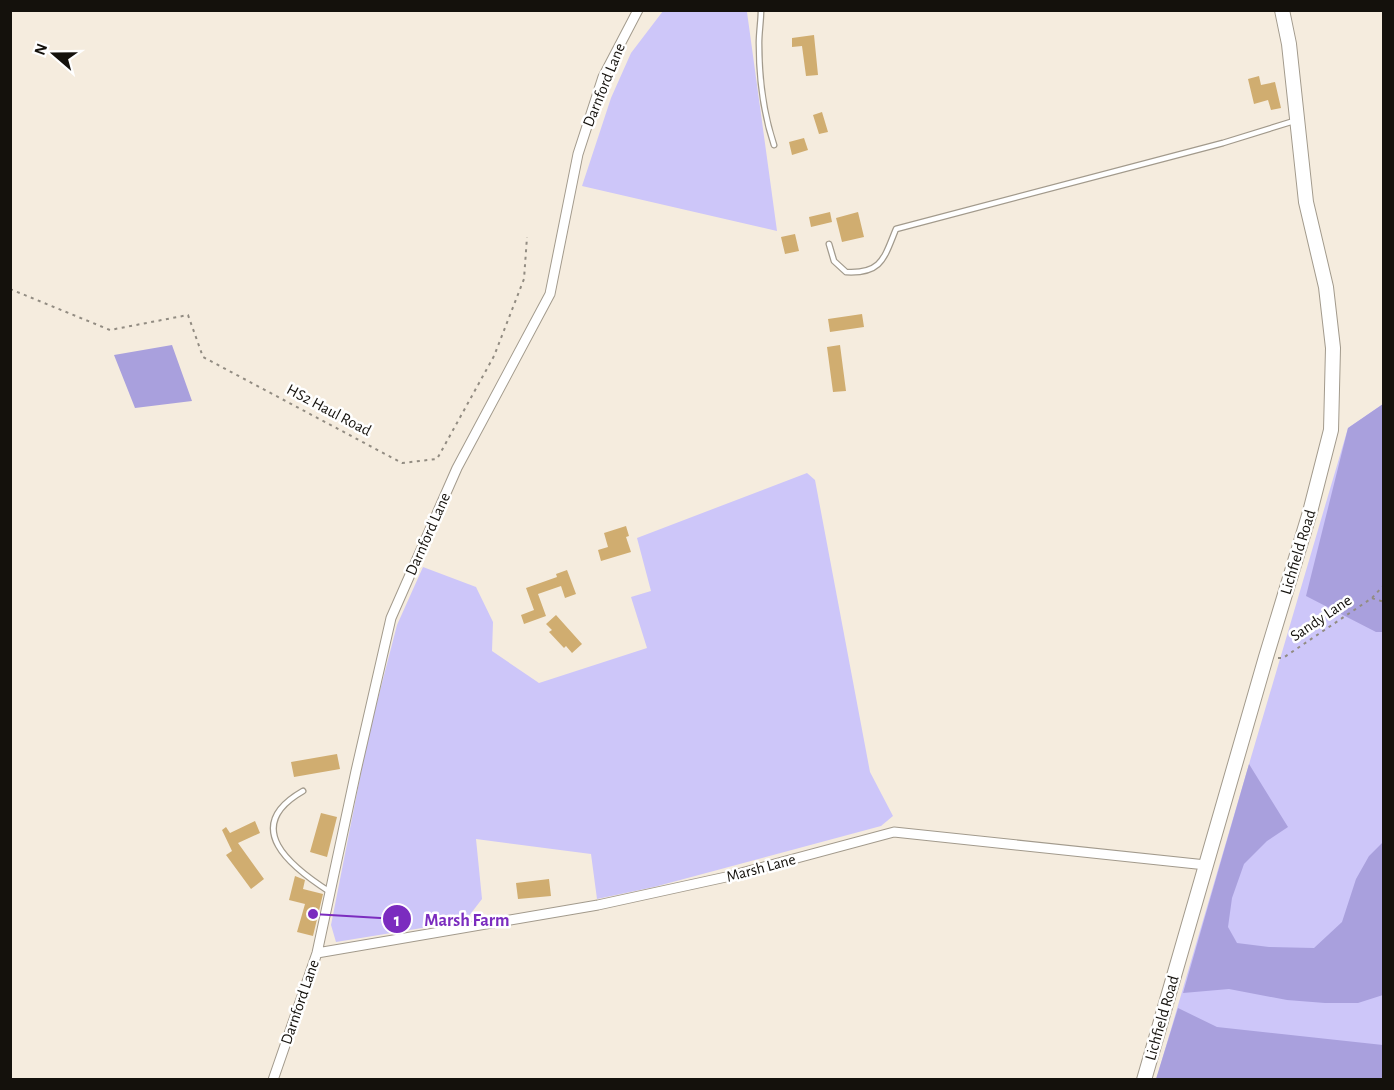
<svg xmlns="http://www.w3.org/2000/svg" width="1394" height="1090" font-family="'Alegreya Sans',sans-serif">
	<style>
		.green { fill: #cdc6f9 }
		.forest { fill: #a9a0dd }
		.building { fill: #d0ad70 }
		.lines { fill: none; stroke-linecap: round; stroke-linejoin: round }
		.lane-casing { stroke: #a29a8c; stroke-width: 7 }
		.street-casing { stroke: #a29a8c; stroke-width: 11 }
		.secondary-casing { stroke: #a29a8c; stroke-width: 16 }
		.path { stroke: #928c82; stroke-width: 2; stroke-dasharray: 3 4.5; stroke-linecap: butt }
		.lane { stroke: #fff; stroke-width: 4.5 }
		.street { stroke: #fff; stroke-width: 9 }
		.secondary { stroke: #fff; stroke-width: 14 }
		.labels { text-anchor: middle; dominant-baseline: central; stroke-width: 5; stroke-linejoin: round; paint-order: stroke }
		.street-label { font-size: 16px; fill: #14110c; stroke: #fff }
		.leader { fill: none; stroke: #7b2cbf; stroke-width: 2 }
		.callout-dot { fill: #7b2cbf; stroke: #fff; stroke-width: 2 }
		.mark-label { font-size: 18px; text-anchor: middle; font-weight: bold; fill: #fff }
		.callout-label { font-size: 18px; text-anchor: middle; font-weight: bold; fill: #7b2cbf; stroke: #fff; stroke-width: 5; stroke-linejoin: round; paint-order: stroke }
	</style>
	<rect width="100%" height="100%" fill="#f5ecde"/>
	<path class="green" d="M745,11l2,1 30,219 -195,-45 29,-88 20,-45 32,-42z
		M1383,404v675l-227,1 192,-652z
		M807,473l8,7 55,292 23,44 -12,10 -227,61 -57,12 -6,-45 -115,-15 6,60 -17,22 -129,21 -5,-17 37,-188 29,-112 26,-58 53,20 17,35 -1,29 47,32 108,-35 -16,-51 20,-6 -14,-53z"/>
	<path class="forest" d="M172,345l20,56 -57,7 -21,-53z
		M1383,404v228h-7l-70,-36 42,-168z
		M1249,764l39,63 -21,14 -23,23 -12,34 -4,29 9,16 32,4 45,1 28,-26 14,-43 13,-23 14,-14v153l-25,8h-33l-38,-3 -58,-11 -46,4z
		M1178,1008l39,19 166,18v34h-227z"/>
	<path class="building" d="M814,35l4,40 -12,1 -4,-30 -10,1v-9z
		M1259,76l2,9 14,-3 6,26 -10,2 -3,-10 -14,4 -6,-25z
		M822,112l6,20 -9,2 -6,-19z
		M804,138l4,12 -16,5 -3,-13z
		M830,212l2,10 -21,5 -2,-10z
		M858,212l6,25 -22,5 -6,-24z
		M795,234l4,17 -14,3 -4,-17z
		M862,314l2,13 -34,5 -2,-13z
		M840,345l6,46 -13,1 -6,-45z
		M626,526l3,10 -3,1 5,15 -30,9 -3,-11 10,-3 -4,-14z
		M567,570l9,24 -11,4 -4,-12 -23,8 8,22 -22,8 -3,-9 13,-5 -8,-22 31,-11 -1,-3z
		M556,615l26,29 -10,9 -6,-7 -2,2 -15,-16 3,-2 -6,-6z
		M337,754l3,15 -46,8 -3,-15z
		M321,813l16,4 -10,40 -17,-5z
		M255,821l5,12 -22,10 26,36 -13,10 -25,-34 6,-4 -10,-21 4,-3 4,6z
		M295,876l10,4 -2,9 20,5 -10,42 -16,-4 8,-28 -16,-4z
		M549,879l2,17 -33,3 -2,-16z"/>
	<g class="lines">
		<g class="lane-casing">
			<path id="lane" d="M761,10c0,11 -2,22 -2,33 0,35 4,69 15,102
				M829,244l5,17 12,11c36,2 38,-14 50,-43l327,-86 71,-22
				M303,791c-63,36 -12,76 27,101"/>
		</g>
		<g class="street-casing">
			<path id="street" d="M317,953l281,-48 128,-28 168,-45 312,33
				M273,1080l44,-127 39,-182 35,-153 66,-150 93,-174 28,-140 25,-77 35,-67"/>
		</g>
		<g class="secondary-casing">
			<path id="secondary" d="M1144,1080l122,-423 44,-145 21,-82 2,-82 -7,-61 -20,-85 -17,-158 -7,-34"/>
		</g>
		<path class="path" d="M10,289l100,41 78,-15 15,42 199,106 35,-4 57,-103 30,-77 3,-42
			M1372,598l12,4
			M1278,658h5l89,-60 12,-13"/>
		<use href="#lane" class="lane"/>
		<use href="#street" class="street"/>
		<use href="#secondary" class="secondary"/>
	</g>
	<g class="labels">
		<g class="street-label">
			<text transform="translate(604 85) rotate(-68)">Darnford Lane</text>
			<text transform="translate(329 410) rotate(28)">HS2 Haul Road</text>
			<text transform="translate(428 534) rotate(-66)">Darnford Lane</text>
			<text transform="translate(1298 552) rotate(-73)">Lichfield Road</text>
			<text transform="translate(1321 618) rotate(-34)">Sandy Lane</text>
			<text transform="translate(761 868) rotate(-15)">Marsh Lane</text>
			<text transform="translate(300 1002) rotate(-71)">Darnford Lane</text>
			<text transform="translate(1162 1018) rotate(-74)">Lichfield Road</text>
		</g>
	</g>
	<path class="leader" d="M313 914L397 919"/>
	<g class="callout-dot">
		<circle cx="313" cy="914" r="6"/>
		<circle cx="397" cy="919" r="15"/>
	</g>
	<g class="mark-label">
		<text x="397" y="926">1</text>
	</g>
	<g class="callout-label">
		<text x="467" y="926">Marsh Farm</text>
	</g>
	<rect width="1394" height="1090" fill="none" stroke="#14110c" stroke-width="24"/>
	<g transform="translate(54 54) rotate(290)" stroke="#ffffff" stroke-width="4.5" paint-order="stroke">
	<path d="M0-4.5L10 22L0 15L-10 22Z" fill="#14110c"/>
	<text y="-9" font-size="16" font-weight="bold" text-anchor="middle" fill="#14110c">N</text>
	</g>
</svg>
